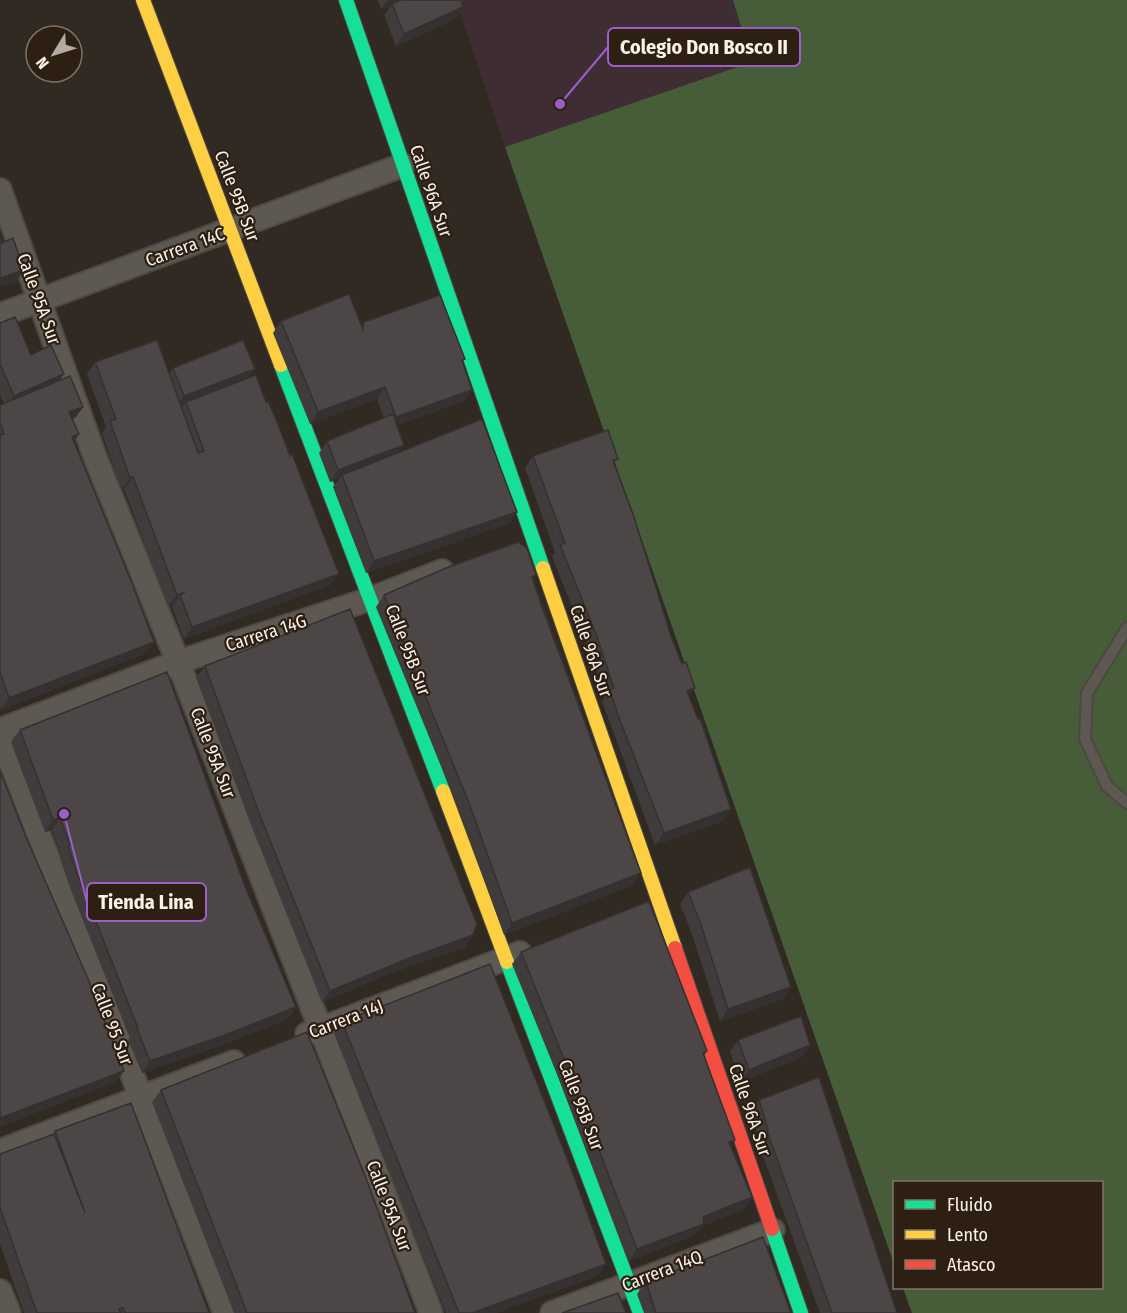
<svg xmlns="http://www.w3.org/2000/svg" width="1127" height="1313" font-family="'Fira Sans Condensed',sans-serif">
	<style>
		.education { fill: #3e2d33 }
		.forest { fill: #475d39 }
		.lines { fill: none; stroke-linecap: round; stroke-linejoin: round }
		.lane-casing { stroke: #4d4841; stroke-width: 14 }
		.street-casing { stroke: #4d4841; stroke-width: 26 }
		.fast-casing { stroke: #4d4841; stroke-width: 16 }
		.slow-casing { stroke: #4d4841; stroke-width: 16 }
		.jam-casing { stroke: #4d4841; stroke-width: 16 }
		.lane { stroke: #5e5853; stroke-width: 10 }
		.street { stroke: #5e5853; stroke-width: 22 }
		.fast { stroke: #16e098; stroke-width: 14 }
		.slow { stroke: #ffcf43; stroke-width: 14 }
		.jam { stroke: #f24e42; stroke-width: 14 }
		.wall { fill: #413c3c }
		.shaded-wall { fill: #353131 }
		.building { fill: #4c4646; stroke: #353131; stroke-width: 1.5 }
		.labels { text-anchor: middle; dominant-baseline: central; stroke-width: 4.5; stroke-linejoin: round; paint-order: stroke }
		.street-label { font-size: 18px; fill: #fbf2ea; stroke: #2d2013 }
		.leader { fill: none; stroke: #9b5eca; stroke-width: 2 }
		.callout-dot { fill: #9b5eca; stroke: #2d2013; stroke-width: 2 }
		.callout { fill: #2d2013; stroke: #9b5eca; stroke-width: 2 }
		.callout-label { font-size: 20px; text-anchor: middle; font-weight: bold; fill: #fbf2ea }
	</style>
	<rect width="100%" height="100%" fill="#312a23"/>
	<path class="education" d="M456,0h277l19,62 -247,85z"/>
	<path class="forest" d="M733,0h394v1313h-215l-9,-25h199v-106h-208v82l-389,-1117 247,-85z"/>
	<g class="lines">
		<g class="lane-casing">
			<path id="lane" d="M1127,628l-40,65 -2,46 22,47 20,17"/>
		</g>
		<g class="street-casing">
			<path id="street" d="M0,190l95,267 83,205 253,651
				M0,315l403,-150
				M0,730l178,-68 192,-63 72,-28
				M0,735l225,578
				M307,1034l213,-81
				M0,1151l234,-89
				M0,1291l9,22
				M552,1313l221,-83"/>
		</g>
		<g class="fast-casing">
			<path id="fast" d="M346,0l197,568
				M281,365l162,426
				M507,962l133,351
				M772,1229l29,84"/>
		</g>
		<g class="slow-casing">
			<path id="slow" d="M143,0l138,365
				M543,568l132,380
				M443,791l64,171"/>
		</g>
		<g class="jam-casing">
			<path id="jam" d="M675,948l97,281"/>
		</g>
		<use href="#lane" class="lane"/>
		<use href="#street" class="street"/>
		<use href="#fast" class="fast"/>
		<use href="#slow" class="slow"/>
		<use href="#jam" class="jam"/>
	</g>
	<path class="wall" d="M378,0h83l2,7 -8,12 -59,27 -12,-31 6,-8 -9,2z
		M281,321l81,4 2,-3 99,39 1,40 -67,24 1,28 119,59 -9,12 -142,49 -33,-86 7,-9 -10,4 -11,-29 8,-12 57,-23 -7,-19 -67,25 -37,-91z
		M0,323l31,32 33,19 -5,7 24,26 -8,11 -3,1 7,15 -5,8 72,211 -145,57 -1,-3v-302l4,-1 -4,-9z
		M95,362l74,11 4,-5 75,10 18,24 73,172 -9,11 -146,54 -12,-32 1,-2 -5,1 -44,-117 -3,1 -19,-57 4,-6 -19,-53z
		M533,456l81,9 75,231 34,125 -68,24 -53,-144 3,-4 -17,-51 -36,-89 3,-5 -30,-84z
		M533,579l108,294 -8,12 -129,50 -43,-120 -85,-208 8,-12z
		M205,666l260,281 -66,23 -77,32 -71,-177 -55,-148z
		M20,730l224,154 52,123 -8,12 -71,28 -75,26 -14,-33 2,-2 -60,-150 -10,-30 1,-3 -9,-25 -7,2 -34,-90z
		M688,892l95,107 -63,22 -28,-87 -12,-30z
		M521,952l186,99 -3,5 27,89 21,52 -8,12 -42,17 -7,9 -66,26 -68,-177 -49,-120z
		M342,1022l264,242 -9,12 -101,37h-50l-112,-280z
		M738,1040l64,17 -61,25 -11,-30z
		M161,1090l254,223h-181l-82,-211z
		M759,1100l138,213h-77l-62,-171 2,-1 -9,-29z
		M55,1131l154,182h-185l-24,-69v-90l53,-19z
		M646,1282l145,31h-147l-7,-19z"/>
	<path class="shaded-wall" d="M388,0h28l-24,4 -2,3 -9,2z
		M463,7l-8,12 -59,27 8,-12z
		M24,270l-8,12 -16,5v-9z
		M255,369l-9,12 -60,21 -2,3 -8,3 8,-12z
		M64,374l-9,12 -50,22 9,-12z
		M385,387l-8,12 -67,25 8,-12z
		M472,390l-8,11 -76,27 8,-11z
		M83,407l-8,11 -14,6 8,-12z
		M79,434l-8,12 1,-9z
		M404,445l-9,12 -53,18 -2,3 -10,4 8,-12z
		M133,477l-9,12 -3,1 9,-12z
		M517,512l-9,12 -142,49 8,-12z
		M339,574l-9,11 -146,54 8,-12z
		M185,592l-5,3 -7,10 -5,1 9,-11z
		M154,642l-8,11 -145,57 8,-12z
		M695,688l-8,11v-8z
		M731,809l-8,12 -68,24 9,-12z
		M60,818l-8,12 -7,2 8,-12z
		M641,873l-8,12 -129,50 8,-12z
		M473,935l-8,12 -66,23 -77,32 8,-11 77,-32z
		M791,987l-8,12 -63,22 8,-12z
		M296,1007l-8,12 -71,28 -75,26 8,-12z
		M810,1045l-8,12 -61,25 8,-12z
		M124,1071l-8,11 -116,45v-9z
		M752,1197l-8,12 -42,17 -7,9 -66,26 8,-12 66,-32z
		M606,1264l-9,12 -101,37h-24z"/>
	<path class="building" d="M401,0h60l2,7 -59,27 -12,-30z
		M0,237l2,6 11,-5 11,32 -24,8z
		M349,294l14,35 1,-7 76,-27 25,64 -3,1 10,30 -76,27 -11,-30 -67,25 -37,-91z
		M15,317l16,38 20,-10 13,29 -50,22 -13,-30 -1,1v-44z
		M157,340l41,113 6,-2 -18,-49 70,-27 10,27 2,-1 10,23 12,32 2,-2 47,120 -147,53 -12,-32 5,-3 -8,3 -44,-118 -3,1 -20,-57 6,-2 -21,-57z
		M243,340l12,29 -71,27 -11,-28z
		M70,376l13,31 -14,5 10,22 -7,3 60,146 22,59 -145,56 -9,-26v-237l4,-1 -4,-11v-18z
		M393,414l11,31 -66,25 -11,-29z
		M482,419l35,93 -143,49 -32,-86z
		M608,430l10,29 -5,2 21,56 37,119 11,28 4,-2 9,26 -8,3 11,28 2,-1 31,91 -67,24 -46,-118 -8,-25 4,-2 -18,-54 -36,-89 5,-2 -32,-87z
		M518,542l9,6 9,27 -4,2 10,30 99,266 -129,50 -43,-120 -85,-208 62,-27z
		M350,609l127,315 -4,11 -66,24 -77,32 -71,-178 -54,-147z
		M167,672l77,212 52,123 -71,28 -75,26 -13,-32 1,-1 -60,-152 -10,-30 2,-1 -10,-27 -7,2 -33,-90z
		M0,771l26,66 63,144 35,90 -124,47z
		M750,867l41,120 -63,22 -28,-87 -12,-30z
		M649,901l58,150 -4,2 32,87 -6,2 23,55 -49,20 1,7 -67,25 -68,-177 -48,-120z
		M490,964l82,207 34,93 -134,49h-13l-117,-291z
		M801,1016l9,29 -61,25 -11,-30z
		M307,1032l60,149 48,132h-168l-86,-223z
		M819,1077l78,236h-65l-65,-182 1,-1 -9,-30z
		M131,1103l78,210h-84l-2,-5 -4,1 2,4h-84l-37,-105v-54l54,-20 31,79 -30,-82z
		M763,1237l28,76h-135l-10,-31z
		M618,1293l8,20h-64z"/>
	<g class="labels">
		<g class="street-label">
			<text transform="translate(431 191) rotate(71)">Calle 96A Sur</text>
			<text transform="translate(237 196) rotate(69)">Calle 95B Sur</text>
			<text transform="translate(185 247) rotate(-20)">Carrera 14C</text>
			<text transform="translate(39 299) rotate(70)">Calle 95A Sur</text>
			<text transform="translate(266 633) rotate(-18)">Carrera 14G</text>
			<text transform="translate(408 650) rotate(69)">Calle 95B Sur</text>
			<text transform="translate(591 651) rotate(71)">Calle 96A Sur</text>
			<text transform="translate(213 753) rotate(69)">Calle 95A Sur</text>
			<text transform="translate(346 1019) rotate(-21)">Carrera 14J</text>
			<text transform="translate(112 1024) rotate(69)">Calle 95 Sur</text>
			<text transform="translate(581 1105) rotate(69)">Calle 95B Sur</text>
			<text transform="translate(750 1110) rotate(71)">Calle 96A Sur</text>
			<text transform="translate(389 1206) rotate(69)">Calle 95A Sur</text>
			<text transform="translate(662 1271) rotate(-21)">Carrera 14Q</text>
		</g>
	</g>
	<path class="leader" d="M560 104L608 47M64 814L87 902"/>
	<g class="callout-dot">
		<circle cx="560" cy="104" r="6"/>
		<circle cx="64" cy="814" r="6"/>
	</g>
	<g class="callout">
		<rect x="608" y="28" width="192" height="38" rx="6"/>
		<rect x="87" y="883" width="119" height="38" rx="6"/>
	</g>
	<g class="callout-label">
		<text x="704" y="54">Colegio Don Bosco II</text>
		<text x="146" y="909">Tienda Lina</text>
	</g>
	<rect x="893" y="1181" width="210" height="108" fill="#2d2013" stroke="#7f7469" stroke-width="1.5"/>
	<rect x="905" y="1200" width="30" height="9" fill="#16e098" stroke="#7f7469" stroke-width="1.5"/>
	<text x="947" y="1211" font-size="18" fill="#fbf2ea">Fluido</text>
	<rect x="905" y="1230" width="30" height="9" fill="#ffcf43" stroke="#7f7469" stroke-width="1.5"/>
	<text x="947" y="1241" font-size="18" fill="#fbf2ea">Lento</text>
	<rect x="905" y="1260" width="30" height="9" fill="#f24e42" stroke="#7f7469" stroke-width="1.5"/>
	<text x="947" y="1271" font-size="18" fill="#fbf2ea">Atasco</text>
	<g transform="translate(54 54) rotate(232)"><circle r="28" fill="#2d2013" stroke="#7f7469" stroke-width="1.5"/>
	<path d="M0-4.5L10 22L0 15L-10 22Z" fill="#b4aca4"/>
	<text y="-9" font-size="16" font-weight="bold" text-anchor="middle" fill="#fbf2ea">N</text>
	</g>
</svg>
